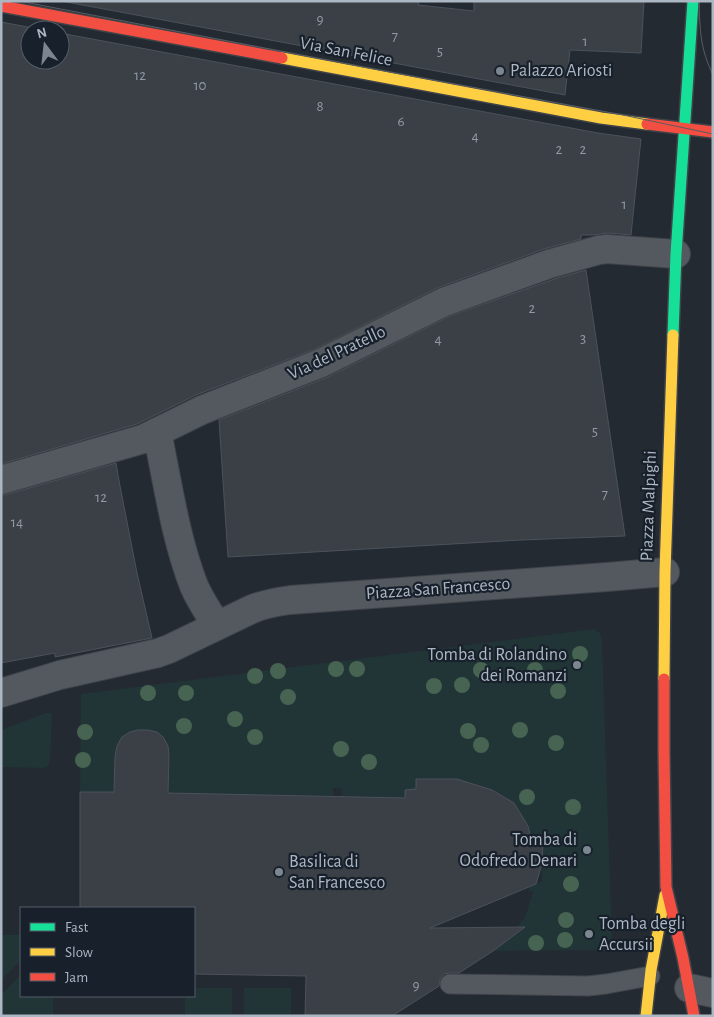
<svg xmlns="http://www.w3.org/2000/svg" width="714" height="1017" font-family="'Alegreya Sans',sans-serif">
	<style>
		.green { fill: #213436 }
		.building { fill: #3b4046; stroke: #4b525a }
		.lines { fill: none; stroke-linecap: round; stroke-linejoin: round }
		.lane-casing { stroke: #40444a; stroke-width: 21 }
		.street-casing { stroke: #40444a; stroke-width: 30 }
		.fast-casing { stroke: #40444a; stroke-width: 14 }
		.slow-casing { stroke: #40444a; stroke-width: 14 }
		.jam-casing { stroke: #40444a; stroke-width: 14 }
		.lane { stroke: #545960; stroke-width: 19 }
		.street { stroke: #545960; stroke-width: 28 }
		.fast { stroke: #16e098; stroke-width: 11 }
		.slow { stroke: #ffcf43; stroke-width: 11 }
		.jam { stroke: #f24e42; stroke-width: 11 }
		.tram { stroke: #575d63; stroke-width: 1 }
		.tree { fill: #476452 }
		.poi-dot { fill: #7c8691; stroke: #18212b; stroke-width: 2 }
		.labels { text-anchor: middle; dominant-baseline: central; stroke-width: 4.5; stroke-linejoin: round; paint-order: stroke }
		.number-label { font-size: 15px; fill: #9099a4 }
		.street-label { font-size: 18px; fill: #acb7c4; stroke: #18212b }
		.poi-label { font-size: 18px; fill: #acb7c4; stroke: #18212b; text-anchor: start }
	</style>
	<rect width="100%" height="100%" fill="#242a31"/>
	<path class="green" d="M594,629l6,4 2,7 10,301 -3,6 -7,3 -109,1 14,-11 18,-23 8,-25 -4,-1 1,-4 12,-6v-16l-11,-6 -17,-56 -22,-13 -35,-11h-40l-1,10 -11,1v8l-63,-2v-8h-9v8l-165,-3 1,-37 -12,-24c-15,-4 -35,-2 -41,16 -3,12 -1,31 -2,44h-34l1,-98z
		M46,713h5l1,3 -2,45 -3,6 -4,1 -42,-1v-37z
		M1,935h20v25l-20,20z
		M21,975v21h32v20h-52v-21z
		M194,988h38v28h-47v-20h9z
		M244,988h47v28h-47z"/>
	<path class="building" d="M61,1h358l-1,4 56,6v-10h170l-3,52 -71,-3 -5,45z
		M1,22l43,8h-14v30h30v-27l538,100 43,6 -10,96 -23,-2 -15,2h-12v4l-37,10 -107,39 -122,61 -119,46 -59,29 -136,40z
		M586,270l39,266 -104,4 -293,17 -9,-137 109,-43 122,-61 104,-37z
		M116,463l4,23 17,87 15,65 -97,19v-4l-54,10v-168h4z
		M138,730h10l9,2 6,5 5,9 1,10 -1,37 237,5v-8l11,-1v-10h41l35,11 22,13 14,23 4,17h11l-1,21 -6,20 -106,44 95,-1 -32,24 -34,22h-9l-6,1 -4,5 -1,7 -47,30h-87l1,-40 -112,-2v-66h-114v-116h34l1,-36 2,-10 5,-9 8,-5z"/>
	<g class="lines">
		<g class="lane-casing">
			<path id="lane" d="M450,984l138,2 18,-2 44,-8"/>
		</g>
		<g class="street-casing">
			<path id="street" d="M157,432c11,52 18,105 37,154 6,14 15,27 23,40
				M1,480l142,-41 59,-29 119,-47 123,-61 105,-38 50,-14 8,-1 69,5
				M1,693l59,-18 98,-22 11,-4 81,-39c13,-6 26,-8 40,-10l317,-23 58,-5
				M689,988l24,5"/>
		</g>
		<g class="fast-casing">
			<path id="fast" d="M673,335l3,-81 17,-253"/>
		</g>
		<g class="slow-casing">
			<path id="slow" d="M282,58l319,60 46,6
				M664,679l1,-107 8,-237
				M646,1016l5,-46 14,-75"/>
		</g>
		<g class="jam-casing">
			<path id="jam" d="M1,6l281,52
				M647,124l66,8
				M664,679v73l2,135 17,71 11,58"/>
		</g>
		<use href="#lane" class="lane"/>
		<use href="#street" class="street"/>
		<use href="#fast" class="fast"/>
		<use href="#slow" class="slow"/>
		<use href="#jam" class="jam"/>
		<path class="tram" d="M19,1l376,72 228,42 90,19
			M699,1c1,30 1,47 14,74"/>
	</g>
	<g class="tree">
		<circle cx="580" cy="654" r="8"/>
		<circle cx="336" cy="669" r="8"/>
		<circle cx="357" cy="669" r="8"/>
		<circle cx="481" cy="670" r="8"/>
		<circle cx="535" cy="670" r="8"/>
		<circle cx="278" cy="671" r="8"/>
		<circle cx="255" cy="676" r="8"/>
		<circle cx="462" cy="685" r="8"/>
		<circle cx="434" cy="686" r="8"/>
		<circle cx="558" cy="691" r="8"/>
		<circle cx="148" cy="693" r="8"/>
		<circle cx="186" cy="693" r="8"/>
		<circle cx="288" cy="697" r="8"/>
		<circle cx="235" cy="719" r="8"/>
		<circle cx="184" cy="726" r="8"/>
		<circle cx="520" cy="730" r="8"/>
		<circle cx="468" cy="731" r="8"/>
		<circle cx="85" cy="732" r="8"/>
		<circle cx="255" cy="737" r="8"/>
		<circle cx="556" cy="743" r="8"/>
		<circle cx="481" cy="745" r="8"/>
		<circle cx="341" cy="749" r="8"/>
		<circle cx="83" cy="760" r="8"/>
		<circle cx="369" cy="762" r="8"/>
		<circle cx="527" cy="797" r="8"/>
		<circle cx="573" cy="807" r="8"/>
		<circle cx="571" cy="884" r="8"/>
		<circle cx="566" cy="920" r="8"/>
		<circle cx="565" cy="940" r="8"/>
		<circle cx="536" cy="943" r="8"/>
	</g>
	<g class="poi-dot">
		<circle cx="500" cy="71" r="5"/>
		<circle cx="577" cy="665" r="5"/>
		<circle cx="587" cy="850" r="5"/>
		<circle cx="279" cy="872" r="5"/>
		<circle cx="589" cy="934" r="5"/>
	</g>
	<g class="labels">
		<g class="number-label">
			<text x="320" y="19">9</text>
			<text x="395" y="36">7</text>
			<text x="585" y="41">1</text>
			<text x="440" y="51">5</text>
			<text x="140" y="75">12</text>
			<text x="200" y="85">10</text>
			<text x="320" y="106">8</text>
			<text x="401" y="121">6</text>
			<text x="475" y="136">4</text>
			<text x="559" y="149">2</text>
			<text x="583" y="149">2</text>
			<text x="624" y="204">1</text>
			<text x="532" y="308">2</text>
			<text x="583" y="338">3</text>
			<text x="438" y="339">4</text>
			<text x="595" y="431">5</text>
			<text x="605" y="494">7</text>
			<text x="101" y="497">12</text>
			<text x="17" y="522">14</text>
			<text x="416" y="985">9</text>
		</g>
		<g class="street-label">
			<text transform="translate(346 52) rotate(11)">Via San Felice</text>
			<text transform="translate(337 353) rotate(-25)">Via del Pratello</text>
			<text transform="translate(649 506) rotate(-88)">Piazza Malpighi</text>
			<text transform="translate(438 589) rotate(-4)">Piazza San Francesco</text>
		</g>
		<g class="poi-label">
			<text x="510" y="71">Palazzo Ariosti</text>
			<text x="567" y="655" text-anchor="end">Tomba di Rolandino<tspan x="567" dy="21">dei Romanzi</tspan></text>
			<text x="577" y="840" text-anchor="end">Tomba di<tspan x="577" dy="21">Odofredo Denari</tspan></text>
			<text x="289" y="862">Basilica di<tspan x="289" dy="21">San Francesco</tspan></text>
			<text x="599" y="924">Tomba degli<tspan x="599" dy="21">Accursii</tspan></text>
		</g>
	</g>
	<rect width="714" height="1017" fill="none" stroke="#acb7c4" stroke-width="5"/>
	<rect x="20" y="907" width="175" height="90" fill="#18212b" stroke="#535d68"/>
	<rect x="30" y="923" width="25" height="8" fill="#16e098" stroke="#535d68"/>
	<text x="65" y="932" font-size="15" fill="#acb7c4">Fast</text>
	<rect x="30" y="948" width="25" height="8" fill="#ffcf43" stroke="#535d68"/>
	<text x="65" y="957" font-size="15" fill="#acb7c4">Slow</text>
	<rect x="30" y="973" width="25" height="8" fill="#f24e42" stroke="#535d68"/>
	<text x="65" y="982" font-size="15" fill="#acb7c4">Jam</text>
	<g transform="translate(45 45) rotate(345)"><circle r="24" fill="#18212b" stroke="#535d68"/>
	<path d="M0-4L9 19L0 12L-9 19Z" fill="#7c8691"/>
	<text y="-8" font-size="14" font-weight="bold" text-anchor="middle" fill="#acb7c4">N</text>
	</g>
</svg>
